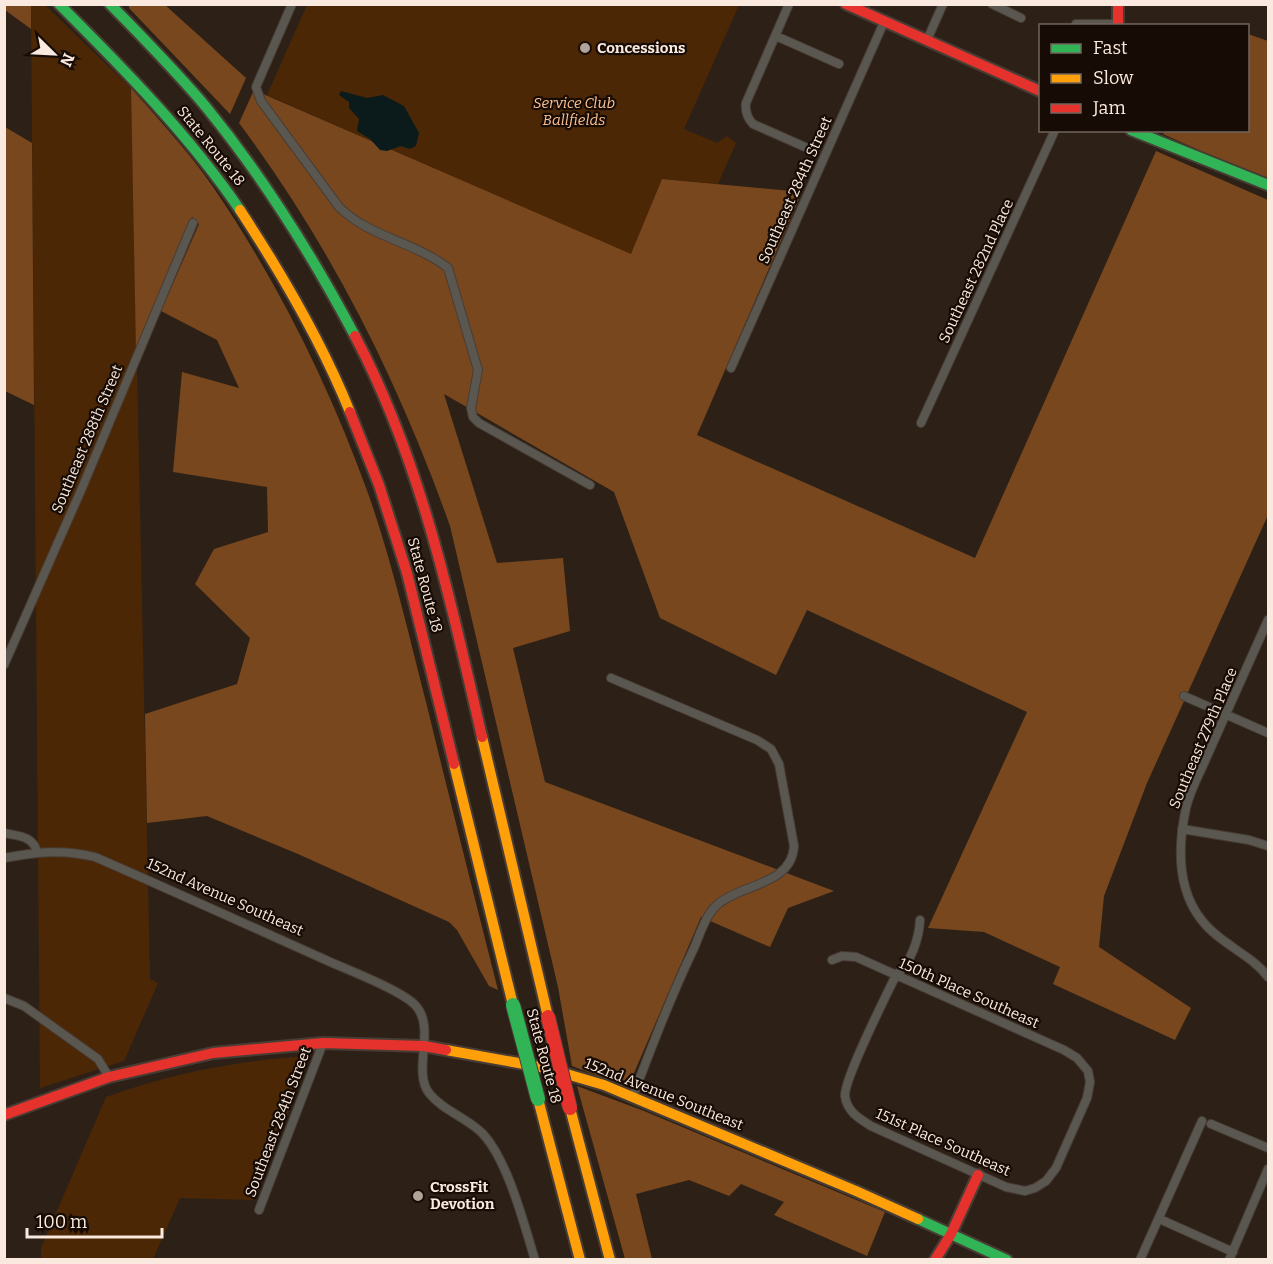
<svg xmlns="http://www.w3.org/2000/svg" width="1273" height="1264" font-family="Bitter,serif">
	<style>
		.green { fill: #4c2705 }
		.forest { fill: #79471e }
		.water { fill: #0b1b1c }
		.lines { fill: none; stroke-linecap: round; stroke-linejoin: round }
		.street-casing { stroke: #483d35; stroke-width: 10 }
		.fast-casing { stroke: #483d35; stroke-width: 14 }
		.slow-casing { stroke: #483d35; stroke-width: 14 }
		.jam-casing { stroke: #483d35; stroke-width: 14 }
		.street { stroke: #5a5751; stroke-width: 8 }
		.fast { stroke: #30b455; stroke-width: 10 }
		.slow { stroke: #ff9f0a; stroke-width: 10 }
		.jam { stroke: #e5322d; stroke-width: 10 }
		.fast-bridge-casing { stroke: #483d35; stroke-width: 16; stroke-linecap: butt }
		.jam-bridge-casing { stroke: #483d35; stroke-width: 16; stroke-linecap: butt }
		.fast-bridge { stroke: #30b455; stroke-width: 14 }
		.jam-bridge { stroke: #e5322d; stroke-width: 14 }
		.poi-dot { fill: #b2a398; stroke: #170c05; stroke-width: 2 }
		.labels { text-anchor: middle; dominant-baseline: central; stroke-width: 4.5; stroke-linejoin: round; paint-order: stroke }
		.poi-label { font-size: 15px; font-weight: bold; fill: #fae9de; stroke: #170c05; text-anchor: start }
		.park-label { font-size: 15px; font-style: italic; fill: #fbbf93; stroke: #170c05 }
		.street-label { font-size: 15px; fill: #fae9de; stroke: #170c05 }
	</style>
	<rect width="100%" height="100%" fill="#2d2117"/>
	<path class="green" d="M31,5h14l86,83 19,891 8,4 -34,78 -84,27z
		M307,5h432l-55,124 33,14 10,-7 9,7 -18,41 -56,-5 -31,76 -364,-160z
		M310,1056l-56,144 -74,-2 -27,61h-112v-11l65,-151c66,-24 133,-37 204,-41z"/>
	<path class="forest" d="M5,4l26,1v24l-26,-19z
		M129,5h36l81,73 -16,36 -101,-106z
		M1248,34l20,7v140l-105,-47 2,-3 83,-1z
		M131,88c28,32 58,64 82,99 65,95 117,200 156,309 24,69 40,140 58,210 23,95 47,189 71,284l-9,-4 -32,-56 -8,-8 -151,-68 -91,-38 -60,7 -2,-109 92,-30 13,-46 -55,-54 19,-35 54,-17 -1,-45 -94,-15 9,-100 57,16 -22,-48 -56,-29 38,-87 -7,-7 -56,133z
		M254,90l377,164 31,-75 140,13 -105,243 278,123 181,-407 112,49v315l-121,268 -43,113 -5,51 92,61 -16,32 -122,-56 7,-17 -76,-35 -56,-4 99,-216 -220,-102 -31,65 -116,-57 -46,-126 -170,-98 53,169 66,-5 7,73 -57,17 32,134 289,109 -46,17 -18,39 -69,-30 -73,170 -56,-21 -14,-79 -108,-461c-51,-144 -119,-280 -211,-403z
		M5,127l27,16 2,262 -29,-14z
		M577,1086l67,25 241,101 -18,44 -93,-41 10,-13 -43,-18 -12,12 -40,-16 -53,14 16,65h-27z"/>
	<path class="water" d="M341,91l26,7 16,-3 21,11 15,27 -3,13 -6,3 -9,-3 -14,5 -7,-1 -10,-11 -13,-8 2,-12 -10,-11v-6l-10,-7z"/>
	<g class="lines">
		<g class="street-casing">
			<path id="street" d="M292,4l-36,83 5,14 78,106c30,30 76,35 109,61l30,102 -7,38 2,9 6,6 111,62
				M789,4l-43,99c-1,9 1,15 7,21l61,27
				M992,4l29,14
				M1076,24h42
				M776,36l63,28
				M927,40l16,-36
				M731,368l153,-346
				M921,423l134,-293
				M1268,620c-20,45 -40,89 -60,134 -7,17 -18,36 -22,54 -8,37 -9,79 14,110 19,26 51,36 68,59
				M4,665l78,-177 111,-265
				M611,678l146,62 14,9 8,15 15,82c-2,39 -53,38 -76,58 -12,10 -18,30 -24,44 -23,48 -42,98 -61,148
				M1184,696l84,37
				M1182,829l67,11 19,6
				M4,833c15,3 29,3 33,19
				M4,858c32,-6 60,-9 91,-1 78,34 155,69 233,104 20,9 75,30 88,45 20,22 -4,65 13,87 14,18 39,25 54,41 25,27 41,90 52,126
				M832,960l10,-4 14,1 208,93 13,8 11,13 2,11 -3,16 -31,70 -10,13 -11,7 -10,3 -19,-4 -135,-61c-11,-7 -24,-14 -26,-30 -1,-17 41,-100 51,-121 15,-12 23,-36 24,-55
				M4,998l20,8 74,53 11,18
				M1211,1124l57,24
				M259,1210l64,-167
				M1164,1221l69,31
				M1140,1260l62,-139
				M1229,1260l39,-91"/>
		</g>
		<g class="fast-casing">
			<path id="fast" d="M59,4c63,63 131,132 181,206
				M110,4c33,34 66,67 96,103 58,71 106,148 149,229
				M1131,130l137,55
				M918,1219l89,41"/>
		</g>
		<g class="slow-casing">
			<path id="slow" d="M240,210c42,64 81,130 110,202
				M482,737l66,280
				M454,764l59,241
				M446,1050l100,18 58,17 252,106 62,28
				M538,1099l42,161
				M570,1108l40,152"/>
		</g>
		<g class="jam-casing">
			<path id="jam" d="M846,4l194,87
				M1118,4v22
				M355,336c66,125 95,263 127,401
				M350,412l29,73 28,88 47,191
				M4,1115l105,-38 104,-24 110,-10 101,3 22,4
				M935,1260l16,-26 27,-59"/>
		</g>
		<use href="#street" class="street"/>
		<use href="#fast" class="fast"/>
		<use href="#slow" class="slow"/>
		<use href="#jam" class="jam"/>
		<g class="fast-bridge-casing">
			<path id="fast-bridge" d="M513,1005l25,94"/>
		</g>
		<g class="jam-bridge-casing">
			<path id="jam-bridge" d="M548,1017l22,91"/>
		</g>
		<use href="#fast-bridge" class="fast-bridge"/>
		<use href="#jam-bridge" class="jam-bridge"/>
	</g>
	<g class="poi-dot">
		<circle cx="585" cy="48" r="6"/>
		<circle cx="418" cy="1196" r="6"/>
	</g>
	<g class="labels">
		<g class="poi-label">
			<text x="597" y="48">Concessions</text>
			<text x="430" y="1187">CrossFit<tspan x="430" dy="17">Devotion</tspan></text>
		</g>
		<g class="park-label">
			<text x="574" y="103">Service Club<tspan x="574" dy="17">Ballfields</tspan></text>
		</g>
		<g class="street-label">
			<text transform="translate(211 146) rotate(51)">State Route 18</text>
			<text transform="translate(795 190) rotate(-66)">Southeast 284th Street</text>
			<text transform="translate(976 271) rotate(-65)">Southeast 282nd Place</text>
			<text transform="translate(87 439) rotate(-67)">Southeast 288th Street</text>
			<text transform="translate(425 585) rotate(75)">State Route 18</text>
			<text transform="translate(1203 738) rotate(-67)">Southeast 279th Place</text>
			<text transform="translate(225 897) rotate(24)">152nd Avenue Southeast</text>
			<text transform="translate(969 993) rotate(24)">150th Place Southeast</text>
			<text transform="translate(544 1056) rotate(75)">State Route 18</text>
			<text transform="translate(664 1094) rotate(22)">152nd Avenue Southeast</text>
			<text transform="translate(278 1122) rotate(-69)">Southeast 284th Street</text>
			<text transform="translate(943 1142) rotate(24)">151st Place Southeast</text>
		</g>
	</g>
	<rect width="1273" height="1264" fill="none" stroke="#fae9de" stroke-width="12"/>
	<rect x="1039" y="24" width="210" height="108" fill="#170c05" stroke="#72645c" stroke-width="1.5"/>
	<rect x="1051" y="44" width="30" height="9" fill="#30b455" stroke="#72645c" stroke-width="1.5"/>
	<text x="1093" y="54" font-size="18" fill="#fae9de">Fast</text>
	<rect x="1051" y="74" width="30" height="9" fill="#ff9f0a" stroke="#72645c" stroke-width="1.5"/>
	<text x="1093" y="84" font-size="18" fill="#fae9de">Slow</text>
	<rect x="1051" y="104" width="30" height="9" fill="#e5322d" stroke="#72645c" stroke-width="1.5"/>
	<text x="1093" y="114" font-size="18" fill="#fae9de">Jam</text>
	<g transform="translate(54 54) rotate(114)" stroke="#170c05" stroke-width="4.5" paint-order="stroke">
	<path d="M0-4.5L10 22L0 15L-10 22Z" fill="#fae9de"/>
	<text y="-9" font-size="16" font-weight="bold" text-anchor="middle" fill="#fae9de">N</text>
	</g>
	<path d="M27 1228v9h135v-9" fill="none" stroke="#fae9de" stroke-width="3"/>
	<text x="36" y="1228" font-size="18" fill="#fae9de" stroke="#170c05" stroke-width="4.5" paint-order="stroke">100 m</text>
</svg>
